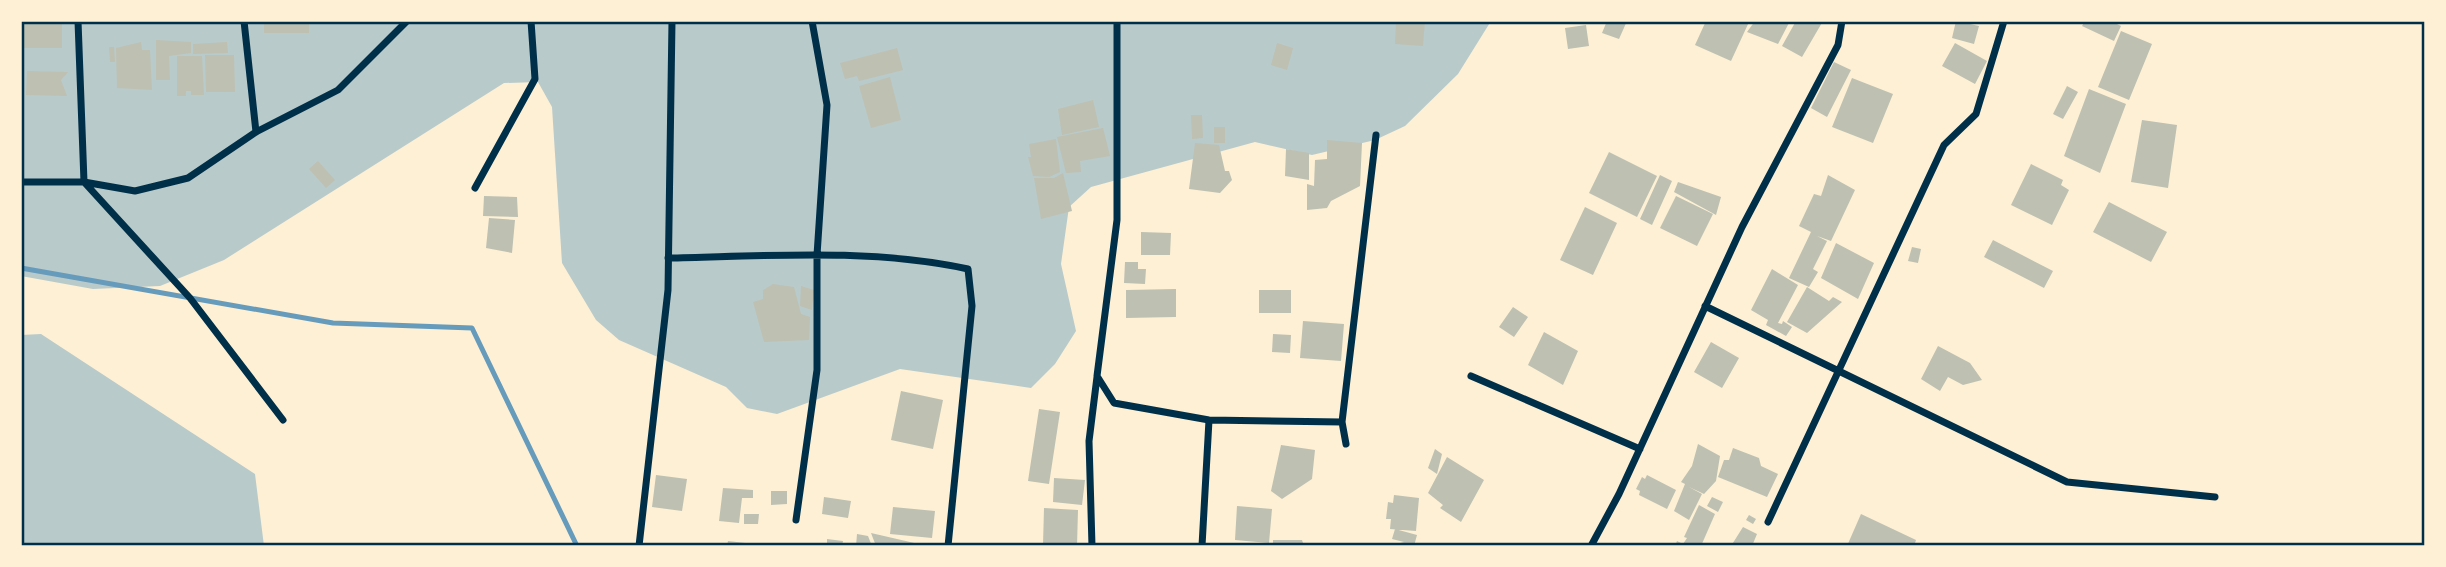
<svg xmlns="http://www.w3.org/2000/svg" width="2446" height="567" font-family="Poppins,sans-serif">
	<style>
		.green { fill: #b9caca }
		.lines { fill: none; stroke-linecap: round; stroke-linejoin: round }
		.stream { stroke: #669bbc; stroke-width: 5 }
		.building { fill: #bec0b2 }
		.minor { stroke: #003049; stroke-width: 7 }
		.neatline { fill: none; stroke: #003049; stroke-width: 2.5 }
	</style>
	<rect width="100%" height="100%" fill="#fdf0d5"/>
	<path class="green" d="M21,21h1470l-33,53 -53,52 -30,14 -63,15 -57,-13 -164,45 -22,20 -8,57 15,67 -21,33 -24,24 -131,-19 -123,45 -30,-6 -21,-21 -107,-47 -23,-20 -34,-57 -10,-156 -14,-25 -34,1 -280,177 -64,26 -67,3 -72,-13z
		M41,334l214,140 9,72h-243v-211z"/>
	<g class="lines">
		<path class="stream" d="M21,268l312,55 139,5 105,218"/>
	</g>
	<path class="building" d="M264,21h45v12h-45z
		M1396,21h29l-2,25 -28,-2z
		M1607,21h20l-8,18 -17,-6z
		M1706,21l43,1 -18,39 -36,-16z
		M1755,21h35l-12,23 -31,-12z
		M1796,21h27l-21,36 -20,-11z
		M1956,21l23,5 -5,18 -22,-6z
		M2085,21h26l10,5 -7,15 -32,-15z
		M21,24h41v24h-41z
		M1586,25l3,21 -21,3 -3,-21z
		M2121,31l31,13 -23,56 -31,-13z
		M156,40l35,2v11l-22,3 1,24h-14z
		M141,42l1,8h8l2,40 -35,-2 -1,-40z
		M227,42l1,11 -35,1v-10z
		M1277,43l16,5 -6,22 -16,-5z
		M1955,43l32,18 -12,23 -33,-18z
		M109,47h5l1,15h-5z
		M897,48l6,22 -44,11 -2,-5 -12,3 -5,-16z
		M205,55h29l1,37h-29z
		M177,56h25l2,39h-13v-4h-5v5h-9z
		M1834,62l17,8 -24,47 -16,-9z
		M27,71l41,1 -7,8 6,16 -41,-1z
		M890,77l11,43 -30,8 -12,-42z
		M1852,78l41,16 -20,49 -41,-16z
		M2067,86l11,6 -15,27 -10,-5z
		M2089,89l37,15 -26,69 -36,-17z
		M1093,100l6,27 -37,8 -4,-26z
		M1191,115h11l1,23 -11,1z
		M2142,120l35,5 -9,63 -37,-6z
		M1214,127h11v16h-11z
		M1103,128l7,28 -30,5 1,11 -15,1 -9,-36z
		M1056,139l4,33 -11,5 -16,-1 -5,-19h3l-2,-13z
		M1327,140l35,3 -2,43 -29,15 -4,7 -20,2v-26l7,2 1,-26 12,-1z
		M1195,143l24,2 6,26h4l3,9 -12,13 -31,-4z
		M1286,149l23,4v27l-24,-4z
		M1609,152l48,24 -20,41 -48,-24z
		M318,161l17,19 -9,8 -17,-19z
		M2031,164l32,16 -2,5 8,5 -17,35 -41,-20z
		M1063,173l9,38 -31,8 -7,-41h20z
		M1660,175l12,6 -20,44 -12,-6z
		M1828,175l27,15 -24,51 -14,-5 10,5 -14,28 5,3 -9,15 -20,-9 22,-46 -12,-6 15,-32 7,2z
		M1678,182l43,15 -5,18 -42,-23z
		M484,196l33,1 1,20 -35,-1z
		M1676,196l37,18 -16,32 -37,-18z
		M2109,202l58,30 -16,30 -58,-30z
		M1585,207l32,16 -24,52 -33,-15z
		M489,218l26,2 -3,33 -26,-5z
		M1141,232l30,1 -1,22h-29z
		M1993,240l60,31 -9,17 -60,-31z
		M1836,243l38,20 -16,36 -37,-21z
		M1912,247l9,2 -3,14 -10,-2z
		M1125,262h13v7h8l-1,15 -21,-1z
		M1772,269l26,16 -20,38 4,1 1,-3 9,6 -6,9 -20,-11 2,-5 -17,-10z
		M773,284l21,3 7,27 9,3 -1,23 -45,2 -11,-40 10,-3v-9z
		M801,286l13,4 -2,20 -12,-4z
		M1807,287l22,14 4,-4 9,5 -35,31 -20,-11z
		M1176,289v28l-50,1v-28z
		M1259,290h32v23h-32z
		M1513,307l15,10 -14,20 -15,-10z
		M1303,321l41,3 -3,37 -41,-3z
		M1544,332l34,19 -15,34 -35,-20z
		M1273,334l18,1 -1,18 -18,-1z
		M1711,342l28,16 -17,30 -28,-16z
		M1938,346l32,17 12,17 -19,5 -15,-8 -8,14 -19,-12z
		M901,391l42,9 -10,49 -42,-9z
		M1039,409l21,3 -11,72 -21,-3z
		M1698,444l22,12 -4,25 -12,13 -15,-7 13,7 -13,26 -15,-9 11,-27 -4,-2 11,-16z
		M1281,445l34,5 -3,29 -30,20 -11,-8z
		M1733,448l26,10 2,8 17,8 -11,23 -49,-20 6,-17h5z
		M1435,449l7,5 -5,20 -9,-6z
		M1447,457l37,23 -23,42 -21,-14 3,-3 -15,-12z
		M656,475l31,4 -5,32 -30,-4z
		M1647,475l29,15 -9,19 -28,-14 1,-4 -4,-2 6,-12 3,2z
		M1054,478l31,2 -3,25 -29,-3z
		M723,488l30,2v8h-11l-3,25 -20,-2z
		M771,491h16v13l-16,1z
		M1394,495l25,3 -3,33 -26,-2 1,-10h-5l2,-17 5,1z
		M824,497l27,4 -3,17 -26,-4z
		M1712,497l11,5 -5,10 -11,-6z
		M1699,505l16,9 -14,32h-26l2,-5 6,3 4,-6 -3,-1z
		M1237,506l35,3 -3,34 -34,-3z
		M893,507l42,4 -3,27 -42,-4z
		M1044,508l34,2 -1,36 -34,-1z
		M744,514h15l-1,10h-14z
		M1861,514l55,26 -2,6h-67z
		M1749,515l7,4 -3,5 -7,-4z
		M1743,527l14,7 -5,12h-21z
		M1395,529l22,6 -3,11h-26l16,-4 -12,-3z
		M871,533l52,12v1h-47z
		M857,534l11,2 4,10h-16z
		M827,539l16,2 -1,5h-15z
		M1273,540h29l2,6h-31z
		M728,541l26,3 -1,2h-26z"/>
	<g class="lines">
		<path class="minor" d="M78,21l6,161 106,116 93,122
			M244,21l12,111
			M1117,21v199l-20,156 17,27 95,17 133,2
			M21,182h63l51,9 53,-13 68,-46 82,-42 69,-69
			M475,188l60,-109 -4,-58
			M668,258c99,-2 203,-10 300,11l4,37 -24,240
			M1705,306l362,176 148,15
			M1471,376l169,73
			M1346,444l-4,-22 34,-287
			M796,520l21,-150v-115l10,-150 -15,-84
			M1768,522l176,-377 32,-31 28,-93
			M639,546l29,-256 4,-269
			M1092,546l-3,-105 8,-64
			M1202,546l7,-126
			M1591,546l28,-52 123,-267 96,-182 4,-24"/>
	</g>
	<rect width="2446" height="567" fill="none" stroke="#fdf0d5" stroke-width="46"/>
	<rect x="23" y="23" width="2400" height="521" class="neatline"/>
</svg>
